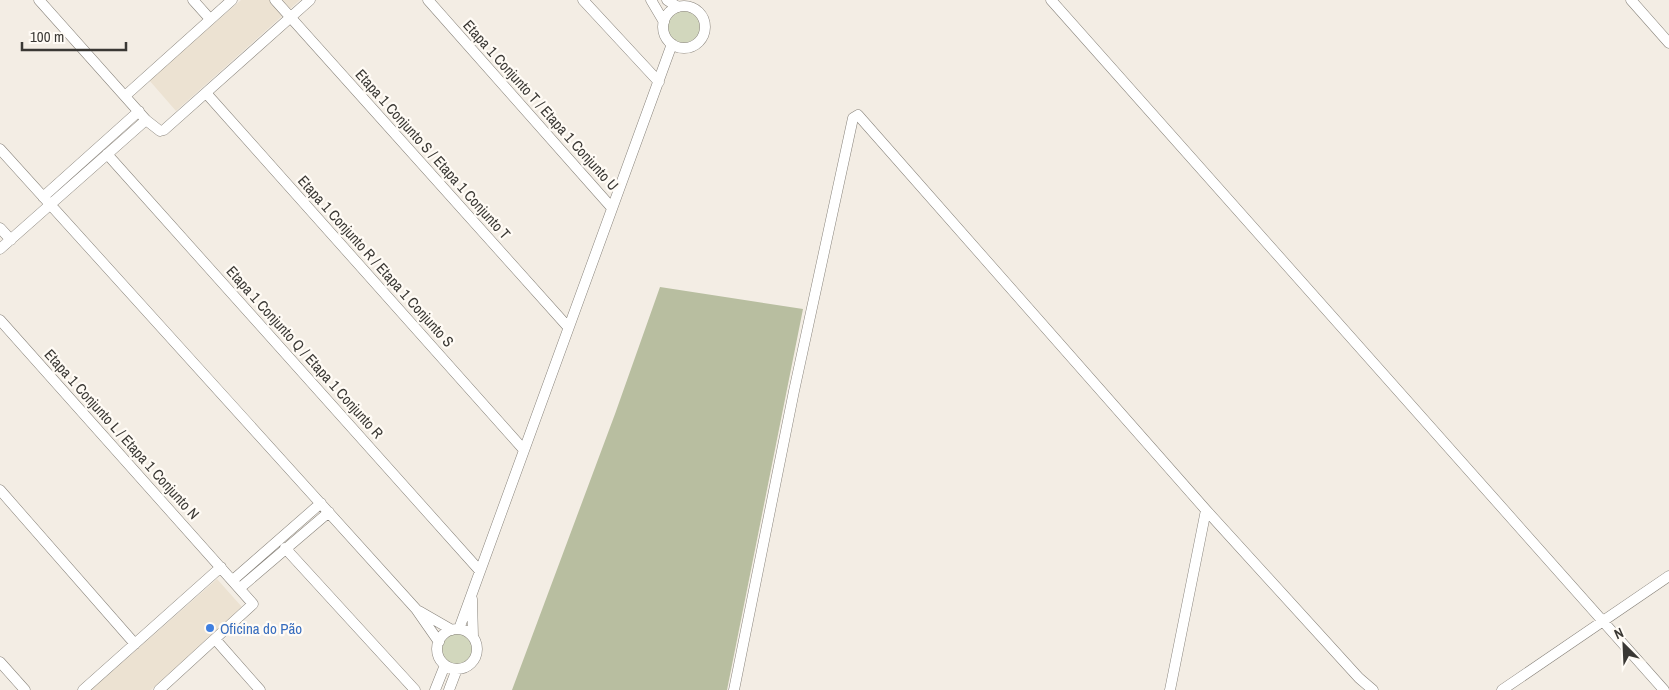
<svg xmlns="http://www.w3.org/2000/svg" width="1669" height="690" font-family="'Archivo Narrow',sans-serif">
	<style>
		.built { fill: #ece2d2 }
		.green { fill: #d2d7bd }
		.forest { fill: #b8bea0 }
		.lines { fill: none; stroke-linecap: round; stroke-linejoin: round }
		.minor-casing { stroke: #88837b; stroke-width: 11 }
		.minor { stroke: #fff; stroke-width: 10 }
		.shop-dot { fill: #3f7fe0; stroke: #fffbf5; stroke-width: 2 }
		.labels { text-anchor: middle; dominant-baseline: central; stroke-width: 4.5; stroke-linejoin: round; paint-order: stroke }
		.street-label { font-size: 15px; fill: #3a3834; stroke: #fffbf5 }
		.shop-label { font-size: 15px; fill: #366cbe; stroke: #fffbf5; text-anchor: start }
	</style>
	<rect width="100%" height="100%" fill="#f3ede4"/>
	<path class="built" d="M241,0h59l-124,111 -27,-31z
		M217,579l25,28 -91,83h-60z"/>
	<path class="green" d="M668 27a16 16 0 1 1 32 0a16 16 0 1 1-32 0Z
		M441 649a16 16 0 1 1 32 0a16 16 0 1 1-32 0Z"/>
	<path class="forest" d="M660,287l143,22 -76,381h-215l103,-276z"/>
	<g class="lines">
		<g class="minor-casing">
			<path id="minor" d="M39,0l107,120 14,11 4,-1 146,-130
				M193,0l17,19
				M275,0l293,327
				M428,0l184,208
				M583,0l76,82
				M651,0l13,22
				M667,0l11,7
				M1051,0l613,690
				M1631,0l38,43
				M663 27a21 21 0 1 1 42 0a21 21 0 1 1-42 0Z
				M206,93l318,357
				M125,96l107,-96
				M0,149l416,460 23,33
				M107,154l373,417
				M43,197l96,-86
				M0,228l11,12
				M0,249l146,-129
				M0,320l253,284 -94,86
				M0,490l135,154
				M285,548l130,142
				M233,580l88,-77
				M240,588l89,-76
				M472,599l1,38
				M419,611l33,19
				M459,629l213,-585
				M437 649a20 20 0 1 1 40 0a20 20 0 1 1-40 0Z
				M215,639l45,51
				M0,662l25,28
				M83,690l138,-123
				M435,690l10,-25
				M449,690l8,-21
				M734,690l60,-299 59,-273 5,-3 348,395 153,168 14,12
				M1170,690l36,-180
				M1502,690l167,-114"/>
		</g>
		<use href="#minor" class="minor"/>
	</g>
	<circle class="shop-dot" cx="210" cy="628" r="5"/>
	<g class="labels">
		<g class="street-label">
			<text transform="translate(541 105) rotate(48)">Etapa 1 Conjunto T / Etapa 1 Conjunto U</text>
			<text transform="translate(433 154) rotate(48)">Etapa 1 Conjunto S / Etapa 1 Conjunto T</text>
			<text transform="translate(376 261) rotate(48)">Etapa 1 Conjunto R / Etapa 1 Conjunto S</text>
			<text transform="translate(305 352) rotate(48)">Etapa 1 Conjunto Q / Etapa 1 Conjunto R</text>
			<text transform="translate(122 434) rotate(48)">Etapa 1 Conjunto L / Etapa 1 Conjunto N</text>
		</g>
		<g class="shop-label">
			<text x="220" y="628">Oficina do Pão</text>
		</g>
	</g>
	<g transform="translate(1624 645) rotate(336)" stroke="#fffbf5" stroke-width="4" paint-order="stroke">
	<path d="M0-4L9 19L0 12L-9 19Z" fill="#3a3834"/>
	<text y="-8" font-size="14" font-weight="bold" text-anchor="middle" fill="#3a3834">N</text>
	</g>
	<path d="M22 42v8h104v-8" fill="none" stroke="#3a3834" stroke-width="2.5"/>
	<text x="30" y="42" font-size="15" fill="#3a3834" stroke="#fffbf5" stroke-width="4" paint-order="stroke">100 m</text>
</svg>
